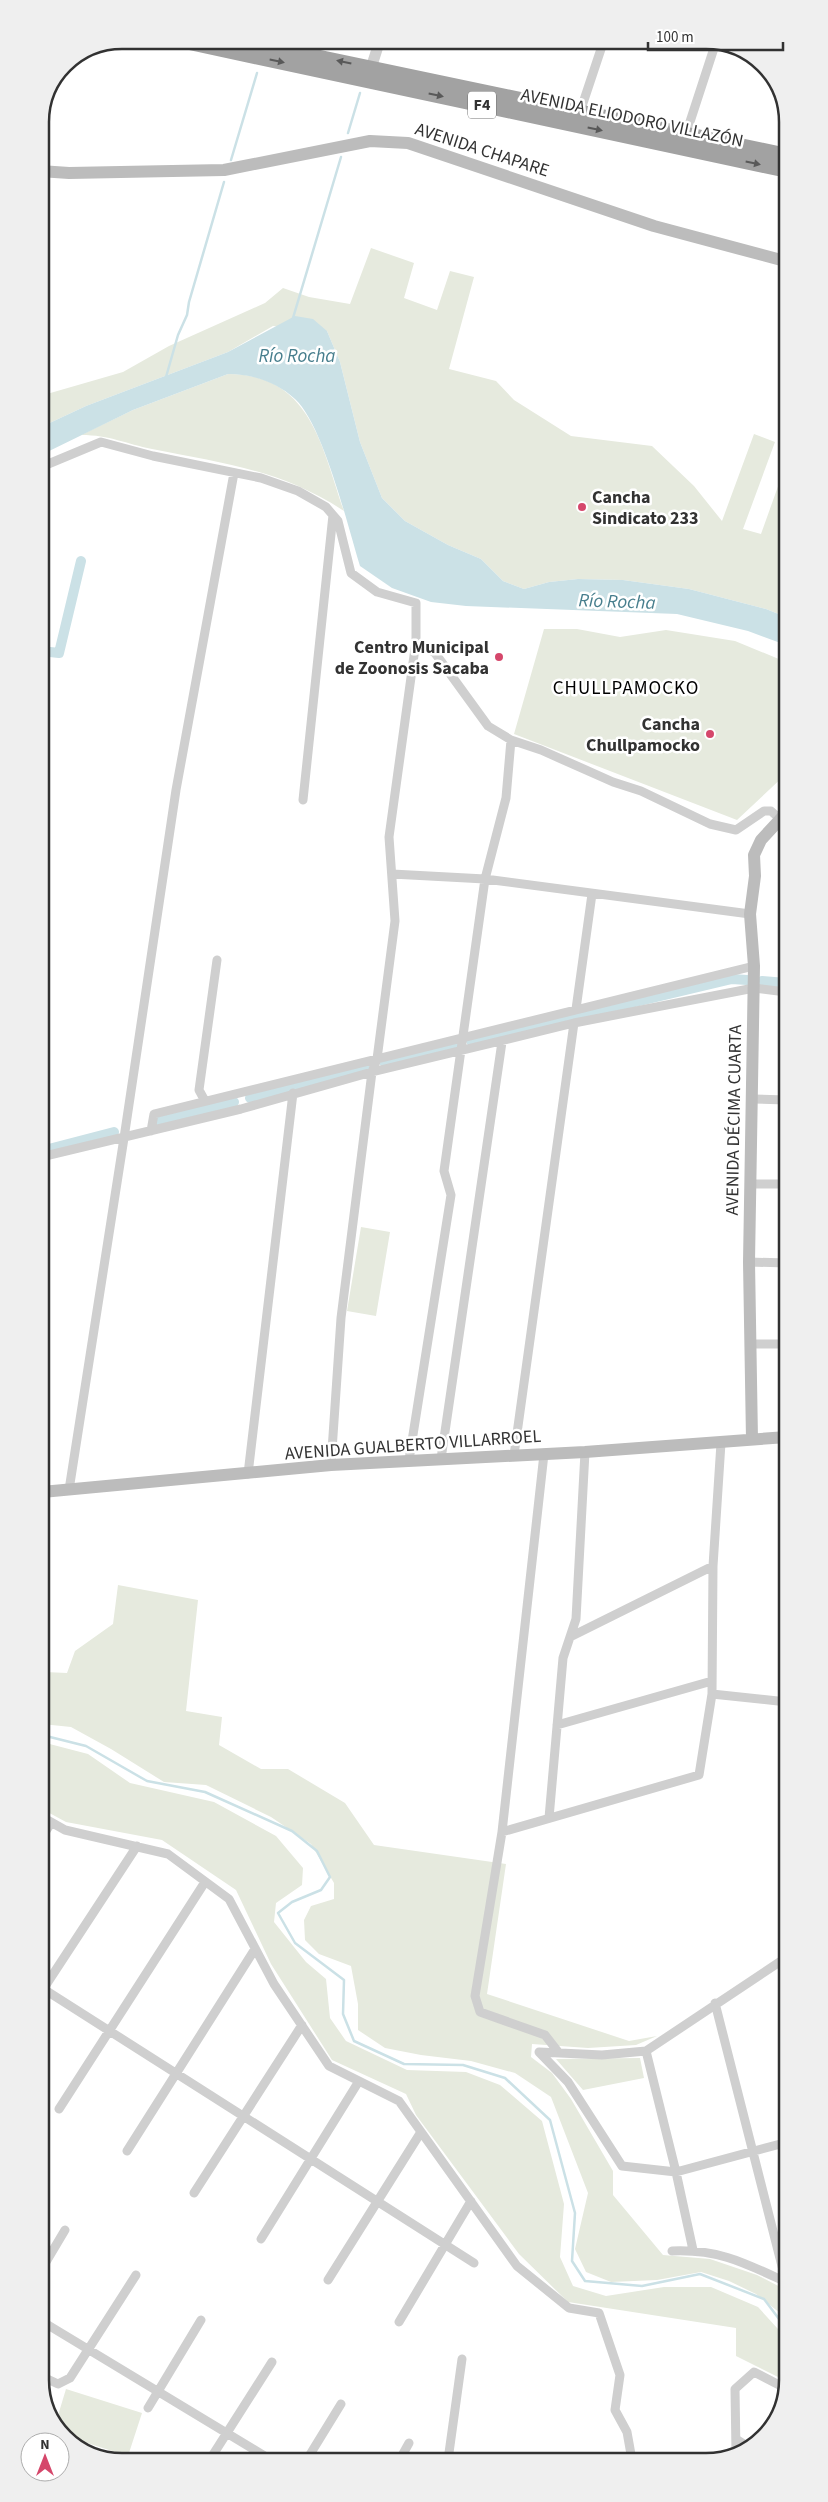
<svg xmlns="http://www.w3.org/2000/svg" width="828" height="2502" font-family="'Source Sans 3',sans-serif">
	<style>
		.green { fill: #e6eade }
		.water { fill: #cbe1e6 }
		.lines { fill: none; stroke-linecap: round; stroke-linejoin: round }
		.stream { stroke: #cbe1e6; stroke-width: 2.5 }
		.canal { stroke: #cbe1e6; stroke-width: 10 }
		.minor { stroke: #cfcfcf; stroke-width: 9 }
		.tertiary { stroke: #cfcfcf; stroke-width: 11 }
		.secondary { stroke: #bcbcbc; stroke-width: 12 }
		.trunk { stroke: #a2a2a2; stroke-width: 15 }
		.oneway { fill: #595959 }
		.poi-dot { fill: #d5476b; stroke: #fff; stroke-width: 2 }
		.labels { text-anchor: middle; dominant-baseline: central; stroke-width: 5; stroke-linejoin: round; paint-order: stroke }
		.shield { fill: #fff; stroke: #707070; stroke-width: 1 }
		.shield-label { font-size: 16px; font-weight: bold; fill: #323232 }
		.street-label { font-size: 18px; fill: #323232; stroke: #fff }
		.poi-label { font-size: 18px; font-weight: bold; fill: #323232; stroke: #fff; text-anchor: end }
		.water-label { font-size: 19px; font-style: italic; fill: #477e8d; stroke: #fff }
		.neighbourhood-label { font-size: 19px; letter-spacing: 1px; fill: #000; stroke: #fff }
		.rim { fill: none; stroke: #323232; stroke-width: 2.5 }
	</style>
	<rect width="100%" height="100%" fill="#fff"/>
	<path class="green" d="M371,248l43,15 -10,35 33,12 13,-39 24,6 -25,92 47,12 18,19 57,36 81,10 42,40 28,35 32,-87 21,8 -32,87 18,5 20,-56 5,9v130l-20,-8 -77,-20 -66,-9 -45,-1 -29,3 -25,7 -21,-8 -22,-22 -33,-14 -43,-24 -23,-23 -22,-56 -20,-80 -13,-31 -54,-5 -45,26 -142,54 -45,21 -1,-31 83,-24 46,-26 96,-43 18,-15 26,9 41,7z
		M228,374c83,0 94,74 116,137 -65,-42 -118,-47 -192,-62 -26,-5 -42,-14 -71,-14l52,-25z
		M544,629h33l43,8 46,-7 69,11 51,21v112l-49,46 -223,-86z
		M361,1227l29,5 -14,84 -29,-5z
		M118,1585l80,15 -12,111 36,6 -3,28 42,24h27l57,34 29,42 132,19 -19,130 142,47 28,-5 -21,9 -48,3 -56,-4 -1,13 21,16 19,26 42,72v24l50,60 47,4 47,16 31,16v31l-3,-5 -29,-23 -27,-13 -28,-9 -44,8 -46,2 -25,-10 -11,-23 13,-56 -37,-96 -36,-24 -44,-12 -50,-6 -36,-7 -27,-18v-26l-7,-38 -32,-12 -14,-14 -1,-20 7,-14 23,-7v-16l-23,-39 -40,-27 -65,-32 -42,-3 -53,-33 -40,-22 -29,-3v-54l3,2 22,1 8,-22 38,-27z
		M42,1742l46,12 42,29 84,19 62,34 27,32 -1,17 -26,18 -2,19 32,40 20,17 4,39 16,23 61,29 59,2 34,13 42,36 22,83 -4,53 13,29 33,10 58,-9h47l47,20 30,33v42l-52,-26v-28l-168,-26 -49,-48 -103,-139 -10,-21 -74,-34 -61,-96 -35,-74 -74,-50 -96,-18 -24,-13z
		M640,2058l4,20 -61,12 -27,-31z
		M66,2389l76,24 -14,43 -63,-20 -9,-14z"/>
	<path class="water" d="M295,316l18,3 14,12 13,31 20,80 22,56 23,23 43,24 33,14 22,22 21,8 25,-7 29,-3 45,1 66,9 77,20 20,8v28l-38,-14 -71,-17 -211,-8 -35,-4 -39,-14 -32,-22c-12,-39 -37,-142 -65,-167 -18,-17 -43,-25 -67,-25l-95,36 -92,45v-28l45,-21 142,-54z"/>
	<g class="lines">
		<path class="stream" d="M348,133l12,-40
			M231,160l26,-87
			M293,318l48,-161
			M166,377l12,-42 9,-20 2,-13 35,-120
			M42,1735l44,11 61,35 58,11 87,39 25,20 13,26 -9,13 -29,12 -14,11 17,30 49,37 -1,34 11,27 50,23 59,1 42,13 45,42 25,93 -3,48 13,20 57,5 58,-12 64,25 24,32"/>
		<path class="canal" d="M41,651l18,2 22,-92
			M762,981l24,2
			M471,1041l261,-62 15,1
			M384,1062l72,-17
			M250,1098l120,-32
			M160,1121l74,-19
			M41,1151l73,-19"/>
		<path class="minor" d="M580,112l24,-72
			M686,134l30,-92
			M41,467l60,-25 52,14 108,22 37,13 28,16 12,14 13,52 26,19 39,11v38l-27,196 6,84 -18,138 -5,13 -31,246 -10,147
			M416,641l19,12 53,73 23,14 30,10 72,32 28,9 69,33 26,6 28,-19h7l9,8 6,13
			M303,800l30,-285
			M392,874l93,5 265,35
			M576,1009l16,-115
			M752,1099l34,1
			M205,1101l-6,-11 18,-130
			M151,1131l3,-17 600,-148
			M41,1157l200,-48 131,-37 202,-49 180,-35 32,4
			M750,1184h37
			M749,1262l38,1
			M750,1344h37
			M544,1454l-42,378 -27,164 5,16 65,23 14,18
			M514,1455l60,-432
			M441,1459l61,-417
			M409,1460l42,-265 -7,-24 41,-292 21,-81 5,-58
			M248,1474l45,-381
			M69,1490l55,-352 52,-348 58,-317
			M570,1637l143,-71
			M712,1694l75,8
			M557,1725l155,-44
			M42,1817l23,13 103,24 61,45 45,85 55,82 70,35 118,165 52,42 30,5 21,62 -5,35 12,22 5,28
			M549,1818l14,-160 13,-39 9,-167
			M502,1832l197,-57 13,-81 1,-128 8,-123
			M42,1837l9,-14
			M42,1988l432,275
			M42,1991l95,-145
			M715,2003l71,279
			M646,2051l30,121 17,78
			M539,2052l29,30 54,84 54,6 112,-30
			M539,2052l63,3 44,-4 141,-94
			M59,2109l146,-227
			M127,2151l128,-202
			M194,2193l108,-168
			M261,2239l98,-158
			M672,2251c47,-2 73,12 114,31
			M43,2267l22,-37
			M328,2280l93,-148
			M43,2322l230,139
			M399,2322l72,-121
			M43,2377l15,7 12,-6 66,-103
			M148,2408l53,-88
			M736,2439l11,7
			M736,2453l-1,-64 19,-17 31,16
			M448,2460l14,-101
			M209,2461l63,-99
			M306,2461l35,-57
			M399,2461l10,-18"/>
		<path class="tertiary" d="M371,68l9,-28"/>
		<path class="secondary" d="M40,171l29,2 155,-3 146,-29 38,2 246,83 131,35
			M752,1439l-3,-177 5,-296 -4,-52 5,-38 -1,-21 7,-15 25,-27
			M42,1492l289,-27 254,-13 202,-15"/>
		<path class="trunk" d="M178,40l607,130
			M237,40l548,115"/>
	</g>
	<defs><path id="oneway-solid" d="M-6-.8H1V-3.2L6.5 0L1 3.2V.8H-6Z" transform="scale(1.25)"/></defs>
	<g class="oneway">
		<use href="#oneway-solid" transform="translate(277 61) rotate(12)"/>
		<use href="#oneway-solid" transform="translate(344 62) rotate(-168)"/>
		<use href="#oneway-solid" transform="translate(436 95) rotate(12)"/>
		<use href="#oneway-solid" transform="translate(595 129) rotate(12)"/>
		<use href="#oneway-solid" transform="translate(753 163) rotate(12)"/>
	</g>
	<g class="poi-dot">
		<circle cx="582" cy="507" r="5"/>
		<circle cx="499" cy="657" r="5"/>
		<circle cx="710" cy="734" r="5"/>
	</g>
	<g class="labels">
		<rect class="shield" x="468" y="91.5" width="28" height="27" rx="4"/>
		<g class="shield-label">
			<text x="482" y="105">F4</text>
		</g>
		<g class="street-label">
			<text transform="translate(632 118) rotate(12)">AVENIDA ELIODORO VILLAZÓN</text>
			<text transform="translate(482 150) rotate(18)">AVENIDA CHAPARE</text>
			<text transform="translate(734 1120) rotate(-89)">AVENIDA DÉCIMA CUARTA</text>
			<text transform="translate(413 1445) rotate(-4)">AVENIDA GUALBERTO VILLARROEL</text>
		</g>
		<g class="poi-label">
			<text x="592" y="497" text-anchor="start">Cancha<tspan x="592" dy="21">Sindicato 233</tspan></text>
			<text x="489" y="647">Centro Municipal<tspan x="489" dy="21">de Zoonosis Sacaba</tspan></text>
			<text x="700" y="724">Cancha<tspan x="700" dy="21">Chullpamocko</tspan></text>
		</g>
		<g class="water-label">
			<text x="297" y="356">Río Rocha</text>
			<text transform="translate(617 602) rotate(2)">Río Rocha</text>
		</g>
		<g class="neighbourhood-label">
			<text x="626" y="688">CHULLPAMOCKO</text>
		</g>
	</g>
	<path d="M0 0H828V2502H0ZM122 49H706A73 73 0 0 1 779 122V2380A73 73 0 0 1 706 2453H122A73 73 0 0 1 49 2380V122A73 73 0 0 1 122 49Z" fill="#efefef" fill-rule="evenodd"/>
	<path class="rim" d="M122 49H706A73 73 0 0 1 779 122V2380A73 73 0 0 1 706 2453H122A73 73 0 0 1 49 2380V122A73 73 0 0 1 122 49Z"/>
	<g transform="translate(45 2457)"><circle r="24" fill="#ffffff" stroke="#adadad"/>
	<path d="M0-4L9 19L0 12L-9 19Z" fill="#d5476b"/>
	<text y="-8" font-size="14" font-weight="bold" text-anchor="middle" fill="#323232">N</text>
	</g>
	<path d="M648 42v8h135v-8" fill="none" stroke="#323232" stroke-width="2.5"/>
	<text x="656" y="42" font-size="15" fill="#323232" stroke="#ffffff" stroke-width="4" paint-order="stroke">100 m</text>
</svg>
